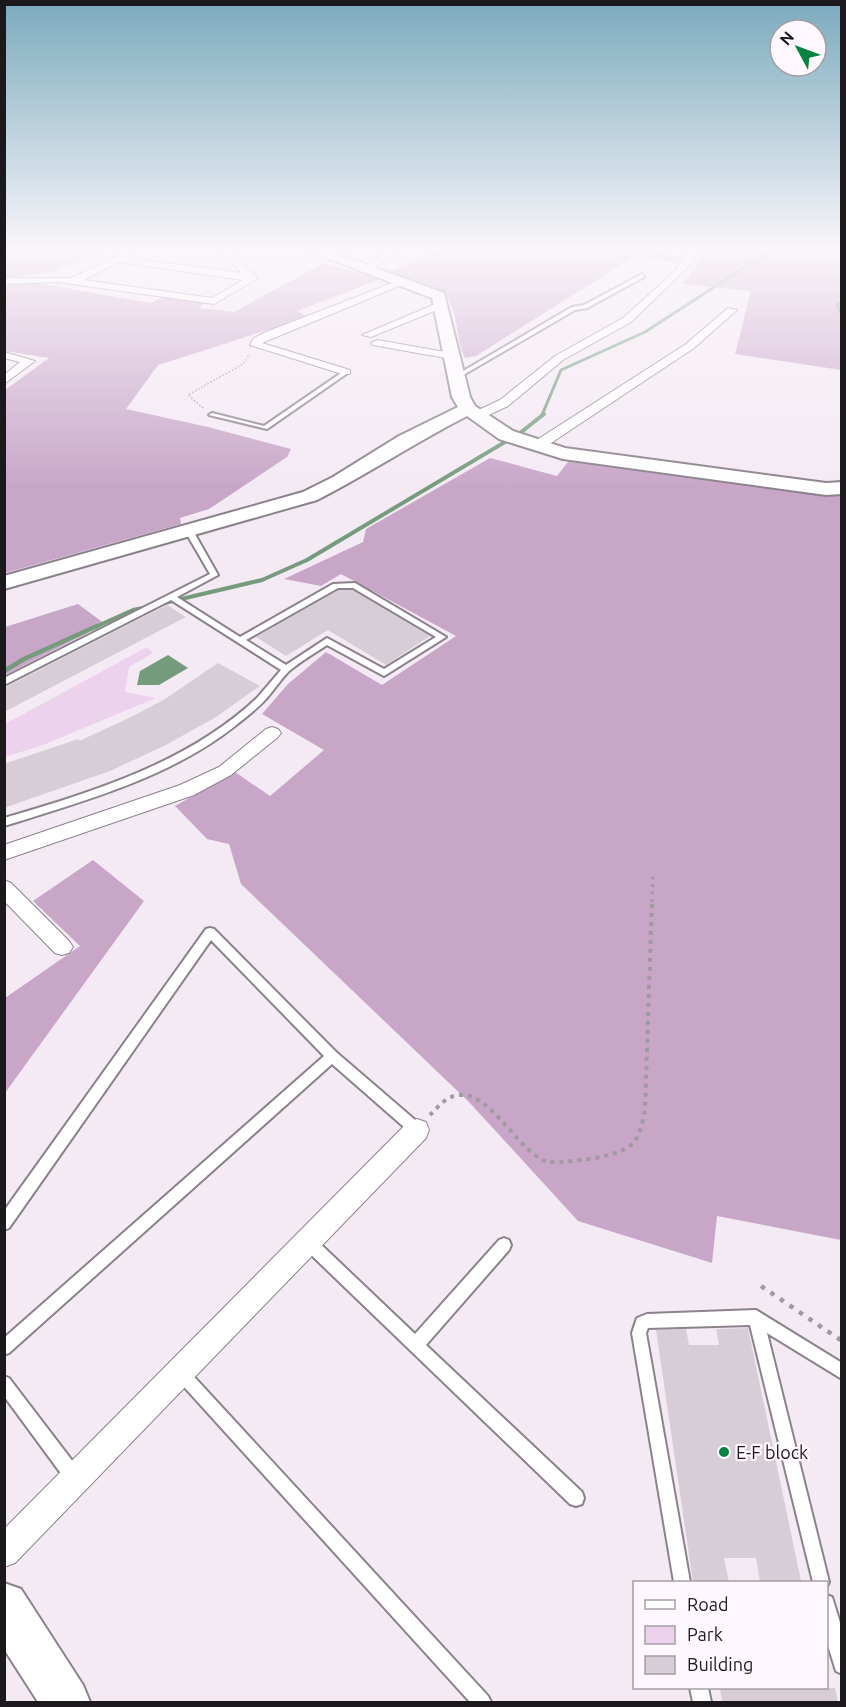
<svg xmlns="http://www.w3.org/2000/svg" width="846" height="1707" font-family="Ubuntu,sans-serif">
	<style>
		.green { fill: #edd2ed }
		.forest { fill: #c8a6c8 }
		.water { fill: #759b7d }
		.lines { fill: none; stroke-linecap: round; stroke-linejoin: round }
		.stream-far2 { stroke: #759b7d; stroke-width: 3 }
		.stream-far1 { stroke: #759b7d; stroke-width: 4 }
		.stream { stroke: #759b7d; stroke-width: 4.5 }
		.building { fill: #d6cdd6 }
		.lane-casing { stroke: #8b828b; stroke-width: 4 }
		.street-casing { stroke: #8b828b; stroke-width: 2 }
		.secondary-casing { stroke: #8b828b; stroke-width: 4 }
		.path-far3 { stroke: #a099a0; stroke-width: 1.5; stroke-dasharray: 1.5 2; stroke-linecap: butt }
		.path-far2 { stroke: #a099a0; stroke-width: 3; stroke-dasharray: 3 4.5; stroke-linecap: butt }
		.path-far1 { stroke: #a099a0; stroke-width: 4; stroke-dasharray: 4 5; stroke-linecap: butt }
		.path { stroke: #a099a0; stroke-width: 4.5; stroke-dasharray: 4.5 7; stroke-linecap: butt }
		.lane { fill: #fff; fill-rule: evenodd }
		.street { fill: #fff; fill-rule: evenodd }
		.secondary { fill: #fff; fill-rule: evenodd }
		.poi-dot { fill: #03833d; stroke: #fff9ff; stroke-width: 2 }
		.labels { text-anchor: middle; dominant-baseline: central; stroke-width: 4.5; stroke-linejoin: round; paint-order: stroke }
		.near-poi-label { font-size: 18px; fill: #1c191c; stroke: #fff9ff; text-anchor: start }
	</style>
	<rect width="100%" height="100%" fill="#f4eaf4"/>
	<path class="green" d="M147,647l6,6 -24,14 -4,25 31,6 -113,47 -38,12v-33z"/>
	<path class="forest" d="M5,249h101l-54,23 -47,6z
		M441,249h203l37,8 -4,6 -42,-7 -159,100 -11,2c-10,-19 -6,-53 -23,-66 -10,-9 -40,-15 -54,-19z
		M709,249h132v121l-106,-16 16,-63 -68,-7z
		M324,263l56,16 -83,32 11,6 -150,48 -32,44 82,18 83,22 -4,8 -78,52 -29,9 1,6 -176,49v-183l44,-32 -44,-7 -1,-65 32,-3 115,20 12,-6 43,5 -8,6 36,4z
		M490,458l67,18 14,-18 270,35v747l-124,-24 -5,47 -134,-42 -109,-119 -228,-218 -12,-40 -22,-5 -32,-33 60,-34 35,24 54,-46 -62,-36 26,-30 38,-32 56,33 74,-49 -115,-62 -20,12 -37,-7 79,-37 3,-13z
		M78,604l27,20 -100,51v-48z
		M93,860l51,41 -139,192v-95l75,-52 -47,-45z"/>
	<path class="water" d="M168,655l20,13 -29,17h-22l3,-14z"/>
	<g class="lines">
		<path class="stream-far2" d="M842,258v5
			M842,302l-5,3 5,9
			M542,415l19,-45 84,-38 128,-83"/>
		<path class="stream-far1" d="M160,604l102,-24 45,-20 213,-127 24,-19
			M93,628l40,-18 15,-3"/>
		<path class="stream" d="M4,671l20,-12 73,-33"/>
	</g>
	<path class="building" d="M339,590h13l78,46 -44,29 -58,-35 -42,26 -30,-19z
		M167,605l19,12 -182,95v-24z
		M218,663l42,23 -44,31 -50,28 -56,26 -106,37v-44l74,-25 1,2 50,-23 36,-19z
		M748,1328l53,253 -41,1 -4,-24h-32l5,24h-36l-37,-252 30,-1 3,16h30l-3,-16z
		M720,1688h115l3,14h-116z"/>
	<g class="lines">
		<g class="lane-casing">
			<path id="lane" d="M642,274l2,3 -57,31 -12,2 -117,68 -5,-1 119,-70 12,-2z
				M344,371l5,1 -82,57 -58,-14 3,-2 52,13z
				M186,529h6l26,46 -41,22 63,40 93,-53 22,-1 91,54 -62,39 -57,-31c-12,8 -26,16 -38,26 -8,8 -15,19 -23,28 -9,10 -21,19 -31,27 -64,51 -153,76 -231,100v-8c89,-26 184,-55 253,-120 8,-9 16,-19 24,-28l-110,-70 -167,85v-7l206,-104 -25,-43zM338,588h15l83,49 -52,32 -57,-31 -41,27 -40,-25z
				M210,928l4,1 122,123 86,74 1,4 -1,4 -5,2 -5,-2 -80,-70 -323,289 -5,2v-17l320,-282 -113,-116 -202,288 -5,2v-19l202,-282z
				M308,1235l5,2 102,97 84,-94 5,-2 5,2 2,5 -2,5 -83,95 156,147 2,6 -2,6 -6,2 -6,-2 -267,-257 -2,-5 2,-5z
				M756,1310l86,53v16l-75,-46 62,249 -3,6v-6h-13l-63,-257 -102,3 -2,5 44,249h-16l-42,-249 5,-15 10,-4z
				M181,1365l5,3 302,328 3,6h-21l-294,-324 -3,-5 3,-5z
				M4,1376l5,2 71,93 2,6 -2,6 -6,2 -6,-2 -64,-87z
				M826,1595l6,2 10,32v45l-6,-3 -10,-32z
				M690,1688h18l3,14h-18z"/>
		</g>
		<g class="street-casing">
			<path id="street" d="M215,249h11l32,29 -44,26 -156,-22 -54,2v-6h67l59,-28 5,3 -7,5 114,15zM119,262l124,18 -31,18 -128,-18z
				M334,249h12l-16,10h-6v-4z
				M393,249h12l-38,22 -8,-2z
				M690,249h10l-7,13 -62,60 -68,38 -55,46 -28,13h-8v-6l28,-13 55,-44 68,-38 52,-47z
				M400,280l9,2 -147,61 88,27v4h-8l-92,-29 4,-7 12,-6z
				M440,302l5,3 -1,2 -73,30 -9,-2z
				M728,308l9,2 -43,38 -152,101h-10v-6l154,-99z
				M377,340l74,13 6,3 -6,3 -78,-14 -2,-2z
				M4,352l31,9 -31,23v-9l16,-13 -16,-4z
				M272,727l6,2 3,4 -3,4 -47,38 -37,20 -190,65v-15l176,-60 39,-18 47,-38z
				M4,880l7,3 58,58 4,6 -4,6 -7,2 -7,-2 -51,-52z
				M417,1119l9,3 3,8 -3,8 -411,425 -11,4v-38l404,-407z"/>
		</g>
		<g class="secondary-casing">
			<path id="secondary" d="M303,249h21l120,44 26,104 5,9 38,25 52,17 261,35 16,-1v12l-16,1 -263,-36 -64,-20 -32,-23c-51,26 -99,58 -150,84l-313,89v-13l299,-84 30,-15 66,-41 59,-29 -6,-10 -20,-99z
				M4,1583l17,6 62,96 7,17h-52l-34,-53z"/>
		</g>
		<path class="path-far3" d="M203,408l-15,-13 55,-31 7,-10"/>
		<path class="path-far2" d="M652,902l1,-26"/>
		<path class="path-far1" d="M430,1115c5,-5 11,-12 17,-16 38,-22 67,51 100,63 19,1 70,-4 84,-17 10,-8 11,-23 14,-35l7,-210"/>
		<path class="path" d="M761,1286l81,55"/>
		<use href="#lane" class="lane"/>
		<use href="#street" class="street"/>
		<use href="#secondary" class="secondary"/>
	</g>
	<linearGradient id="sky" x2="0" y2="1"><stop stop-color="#7aaabd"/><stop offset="0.51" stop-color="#faf6fa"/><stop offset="1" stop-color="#faf6fa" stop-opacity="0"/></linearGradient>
	<rect width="846" height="488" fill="url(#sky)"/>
	<circle class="poi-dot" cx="724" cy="1452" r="6"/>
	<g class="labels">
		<g class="near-poi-label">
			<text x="736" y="1452">E-F block</text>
		</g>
	</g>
	<rect width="846" height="1707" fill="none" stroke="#1c191c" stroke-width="12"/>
	<rect x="633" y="1581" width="195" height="108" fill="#fff9ff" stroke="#a49fa4" stroke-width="1.5"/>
	<rect x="645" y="1600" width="30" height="9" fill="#ffffff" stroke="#a49fa4" stroke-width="1.5"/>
	<text x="687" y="1611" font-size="18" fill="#1c191c">Road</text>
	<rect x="645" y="1626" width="30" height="18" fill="#edd2ed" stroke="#a49fa4" stroke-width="1.5"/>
	<text x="687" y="1641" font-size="18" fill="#1c191c">Park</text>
	<rect x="645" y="1656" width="30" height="18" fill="#d6cdd6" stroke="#a49fa4" stroke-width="1.5"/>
	<text x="687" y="1671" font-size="18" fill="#1c191c">Building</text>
	<g transform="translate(798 48) rotate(311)"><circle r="28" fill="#fff9ff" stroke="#a49fa4" stroke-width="1.5"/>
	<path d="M0-4.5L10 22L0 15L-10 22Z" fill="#03833d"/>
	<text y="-9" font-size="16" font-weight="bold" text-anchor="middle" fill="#1c191c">N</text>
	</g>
</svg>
